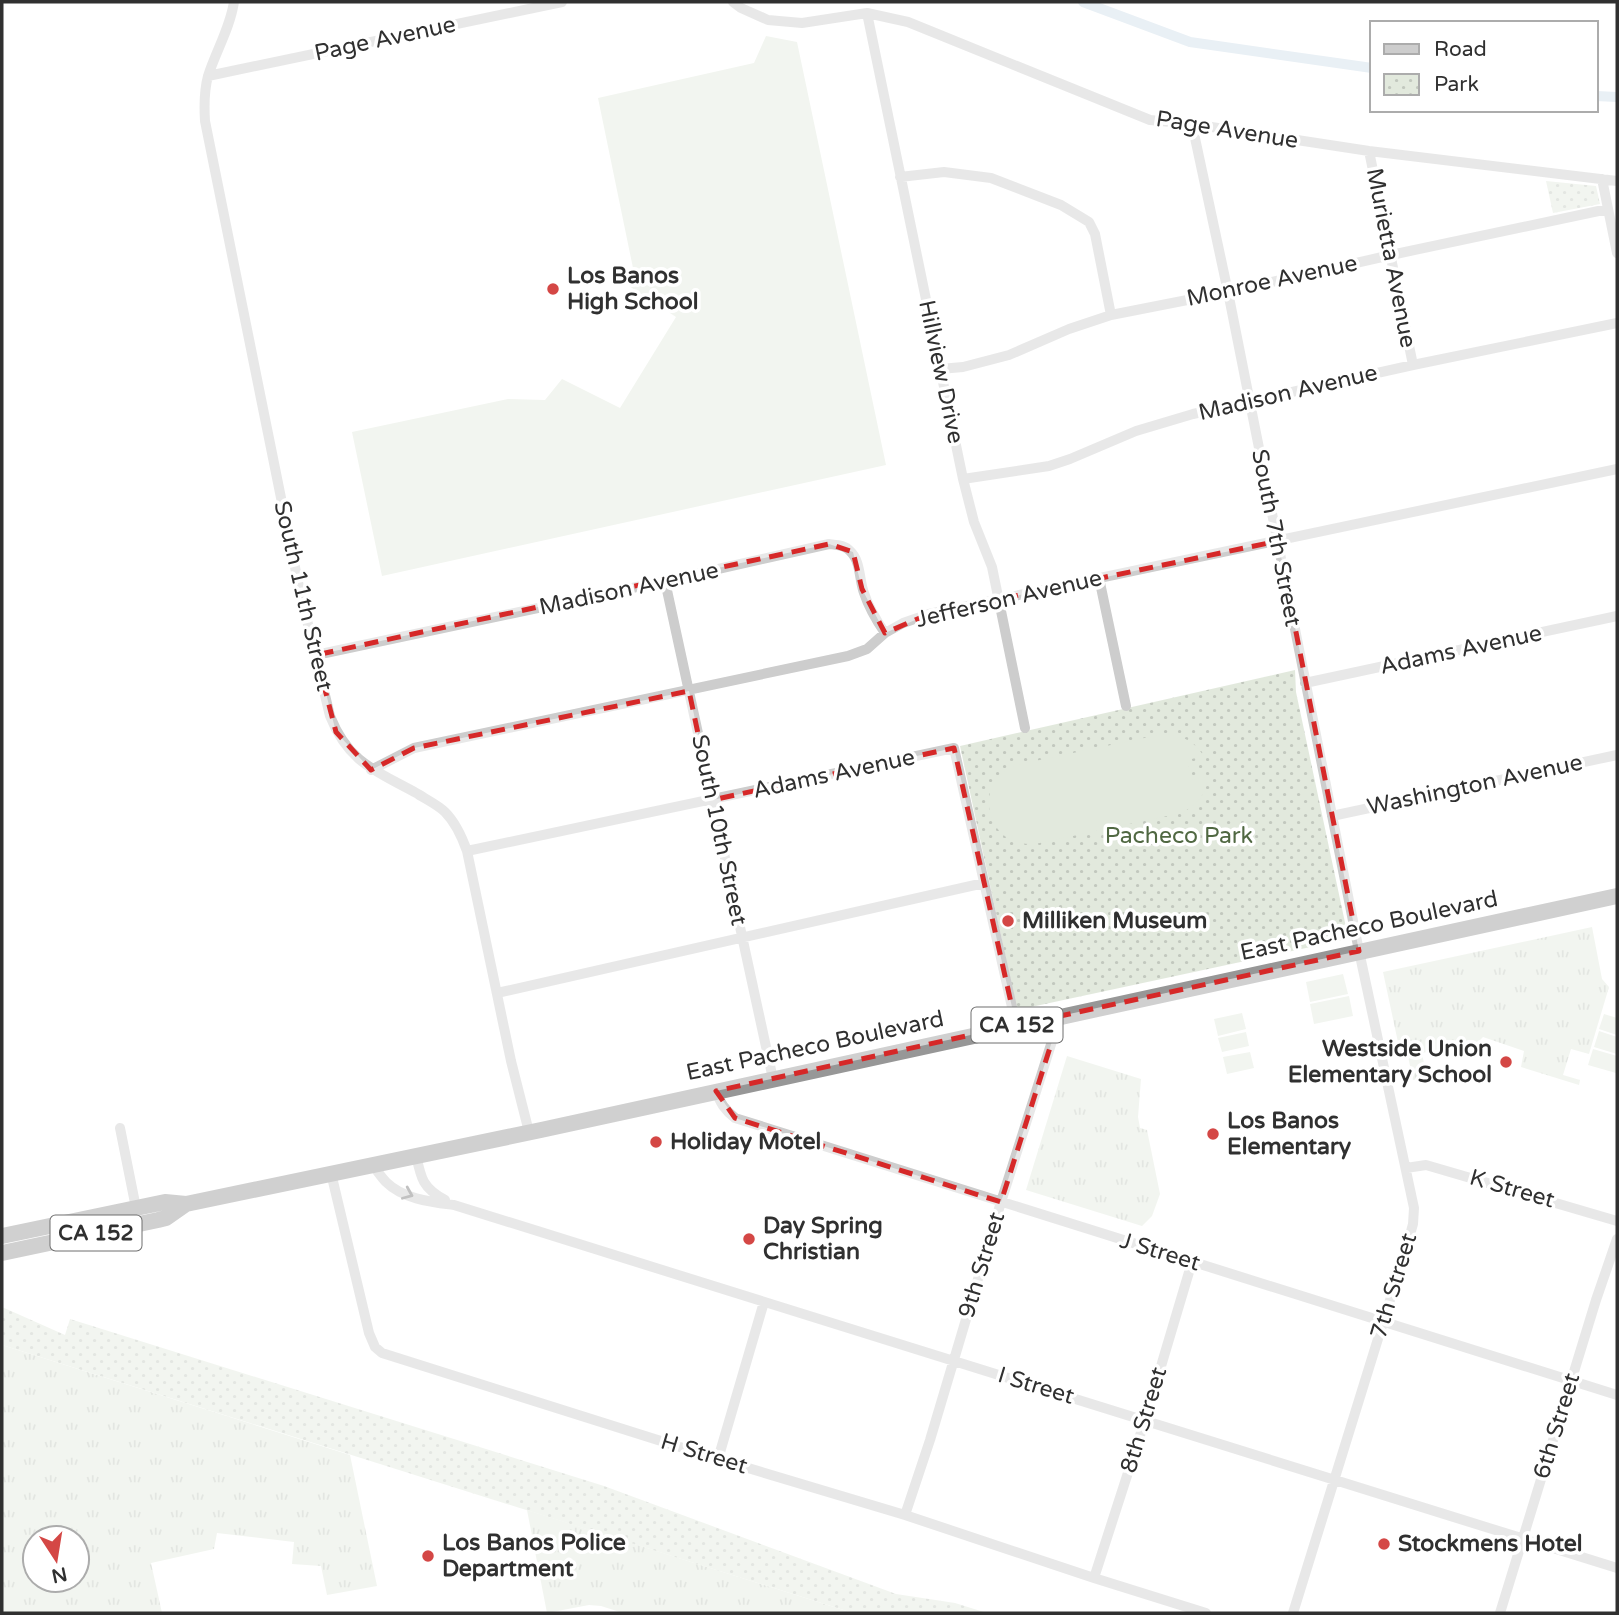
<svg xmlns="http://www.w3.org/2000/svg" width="1619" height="1615" font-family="'Varela Round',sans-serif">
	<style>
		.grass { fill: url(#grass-tufts); fill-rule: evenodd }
		.park { fill: url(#park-dots) }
		.garden { fill: #e2e9dd }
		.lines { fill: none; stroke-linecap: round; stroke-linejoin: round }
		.canal { stroke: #cedde9; stroke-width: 10 }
		.minor { stroke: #cdcdcd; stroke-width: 10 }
		.highway { stroke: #979797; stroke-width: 16 }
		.oneway { stroke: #777 }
		.marked { fill: none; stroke: #d62828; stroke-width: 5; stroke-dasharray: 14 9; stroke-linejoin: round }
		.poi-dot { fill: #d44745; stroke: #fff; stroke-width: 2.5 }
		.labels { text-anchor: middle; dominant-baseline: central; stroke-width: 7; stroke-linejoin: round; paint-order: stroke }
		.shield { fill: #fff; stroke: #6e6e6e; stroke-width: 2 }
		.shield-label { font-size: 21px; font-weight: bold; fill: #303030 }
		.street-label { font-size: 23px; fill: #303030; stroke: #fff }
		.poi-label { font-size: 23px; font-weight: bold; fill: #303030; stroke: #fff; text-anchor: start }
		.park-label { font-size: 23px; fill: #506842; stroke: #fff }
	</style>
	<defs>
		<pattern id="grass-tufts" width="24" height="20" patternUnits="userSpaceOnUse" patternTransform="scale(1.75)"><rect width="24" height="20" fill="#e2e9dd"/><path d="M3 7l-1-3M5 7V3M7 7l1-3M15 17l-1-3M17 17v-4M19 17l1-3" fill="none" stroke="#c2c8be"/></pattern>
		<pattern id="park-dots" width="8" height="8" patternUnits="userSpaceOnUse" patternTransform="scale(1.75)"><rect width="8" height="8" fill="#e2e9dd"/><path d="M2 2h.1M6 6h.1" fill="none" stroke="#c2c8be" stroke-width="1.8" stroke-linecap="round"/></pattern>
	</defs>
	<rect width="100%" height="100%" fill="#fff"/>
	<path class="grass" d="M1592,927l10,52 7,8 -20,67 -18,-5 -8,26 17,5 -1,5 -58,-18 3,-16 -41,-14 -7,7 2,10 -5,1 -4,-15 -16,4v2l-31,7 3,16 -2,1 -6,9 -4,1 -7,-33h-7l-16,-75z
		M1067,1056l74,23 -3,38 2,11 7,2 13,64 -8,22 -10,10 -116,-36z
		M2,1345l348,110 27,131 -50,9 -6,-29 -29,-2 2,-22 -77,-9 -3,16 -63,14 11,50h-160zM35,1538h42v42h-42z
		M527,1510l326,103h-230l-22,-7 -12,-1 -42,8z"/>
	<path class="park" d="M1546,181l50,5 4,18 -47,9z
		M1295,670l1,22 51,240 -4,8 -326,70 -57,-264z
		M2,1307l63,28 5,-16 534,167 292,108 59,9 32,10h-134l-851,-268z"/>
	<path class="garden" d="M766,36l31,6 89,423 -504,111 -30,-144 156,-33 37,1 17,-21 58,29 56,-91 -50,-33 7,-16 -35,-170 156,-35z
		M1163,734c19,1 30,6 41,22l-17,4 5,20 16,-3c-2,18 -11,28 -27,36l-146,31c-7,0 -14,0 -22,-3 -26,-11 -33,-49 -11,-68 4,-4 10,-6 14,-8z
		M1343,974l5,20 -38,8 -4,-20z
		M1349,996l4,20 -39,8 -4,-20z
		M1242,1013l4,16 -28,7 -4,-17z
		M1604,1014l13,4v17l-18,-6z
		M1599,1031l18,6v17l-23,-7z
		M1246,1032l3,14 -27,6 -4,-14z
		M1593,1049l24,7 -1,17 -28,-8z
		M1250,1052l4,16 -27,6 -4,-17z"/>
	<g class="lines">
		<path class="canal" d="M1083,2l107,40 182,26
			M1596,96l21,1"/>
		<path class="minor" d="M234,2c-4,26 -18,49 -26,74 -4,15 -4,29 -3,45l94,466 31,129c19,48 47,55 88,78 9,6 20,11 27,18 11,11 17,25 22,39l44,210 18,71
			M733,2l8,6 27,12 34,3 65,-10 41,9 242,98 42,4 177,27 248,30
			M867,13l96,466 11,43 18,45 33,161
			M208,76l354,-74
			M1192,124l36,168 131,659 55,257 -1,16 -5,18 -115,371
			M1369,151l44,214
			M900,177l44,-5 47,6 70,27 28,17 6,12 16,81
			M1602,179l15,74
			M940,369l23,-2 46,-12 60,-26 42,-14 117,-23 163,-37 217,-46
			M963,479l86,-13 21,-7 66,-28 57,-17 220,-49 204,-42
			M1099,578l27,128
			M665,581l108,498
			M316,655l349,-74 164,-37c8,1 16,1 21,7 11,10 9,29 14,42 5,15 12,27 21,40
			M1305,683l312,-67
			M371,770l43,-22 434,-92 19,-7 18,-16 18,-10 26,-9 688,-145
			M1332,816l285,-61
			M467,851l487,-103 62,277
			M497,993l487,-110
			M716,1091c4,12 9,19 19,27l882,277
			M120,1128l16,80
			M416,1155c5,24 7,33 29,45
			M372,1165c5,5 9,12 14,17 17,17 45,20 68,23l1163,363
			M1406,1168l20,-3 191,56
			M331,1173l38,160 6,14 7,6 336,106 187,56 189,63 112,35
			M718,1459l46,-157
			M905,1515l25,-75 71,-238 59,-186
			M1094,1578l51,-158 47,-158
			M1500,1613l96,-313 21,-61"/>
		<path class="highway" d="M2,1236l163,-34 21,2 355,-74 1076,-234
			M2,1253l156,-33 8,-2 20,-14"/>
	</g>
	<defs><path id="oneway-chevron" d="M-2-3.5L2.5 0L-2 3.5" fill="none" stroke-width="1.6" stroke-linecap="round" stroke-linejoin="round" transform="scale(1.75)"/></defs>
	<use class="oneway" href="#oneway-chevron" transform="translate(408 1194) rotate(23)"/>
	<path d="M0 0H1619V1615H0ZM1278,541l81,410 -299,65 -59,186 -266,-84 -19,-27 300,-66 -62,-277 -242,52 -23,-109 -275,57 -43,22 -35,-38 -20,-77 513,-111 24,8 9,37 23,44 44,-19z" fill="#fff" fill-opacity=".55" fill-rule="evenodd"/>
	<path class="marked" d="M1278,541l81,410 -299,65 -59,186 -266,-84 -19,-27 300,-66 -62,-277 -242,52 -23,-109 -275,57 -43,22 -35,-38 -20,-77 513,-111 24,8 9,37 23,44 44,-19z"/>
	<g class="poi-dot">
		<circle cx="553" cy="289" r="7"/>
		<circle cx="1008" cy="921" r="7"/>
		<circle cx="1506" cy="1062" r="7"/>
		<circle cx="1213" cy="1134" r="7"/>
		<circle cx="656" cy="1142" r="7"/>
		<circle cx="749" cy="1239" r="7"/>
		<circle cx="1384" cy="1544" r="7"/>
		<circle cx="428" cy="1556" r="7"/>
	</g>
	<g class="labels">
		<g class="shield">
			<rect x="971.5" y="1007.5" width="91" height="35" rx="5"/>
			<rect x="50.5" y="1215.5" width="91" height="35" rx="5"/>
		</g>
		<g class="shield-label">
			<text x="1017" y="1025">CA 152</text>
			<text x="96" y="1233">CA 152</text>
		</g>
		<g class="street-label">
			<text transform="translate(385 39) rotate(-12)">Page Avenue</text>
			<text transform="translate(1227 130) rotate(9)">Page Avenue</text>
			<text transform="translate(1391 258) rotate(79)">Murietta Avenue</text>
			<text transform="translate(1272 281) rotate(-12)">Monroe Avenue</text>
			<text transform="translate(941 372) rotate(78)">Hillview Drive</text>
			<text transform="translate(1288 393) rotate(-13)">Madison Avenue</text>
			<text transform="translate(1276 538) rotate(79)">South 7th Street</text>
			<text transform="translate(629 589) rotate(-12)">Madison Avenue</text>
			<text transform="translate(303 596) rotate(77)">South 11th Street</text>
			<text transform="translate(1009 599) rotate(-13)">Jefferson Avenue</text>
			<text transform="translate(1461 650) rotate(-12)">Adams Avenue</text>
			<text transform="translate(834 774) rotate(-12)">Adams Avenue</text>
			<text transform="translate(1475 785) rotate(-12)">Washington Avenue</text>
			<text transform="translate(719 830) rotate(78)">South 10th Street</text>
			<text transform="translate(1369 926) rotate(-12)">East Pacheco Boulevard</text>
			<text transform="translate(815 1046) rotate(-12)">East Pacheco Boulevard</text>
			<text transform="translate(1512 1189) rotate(16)">K Street</text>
			<text transform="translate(1160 1252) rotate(17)">J Street</text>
			<text transform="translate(982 1265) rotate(-73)">9th Street</text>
			<text transform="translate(1394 1286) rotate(-73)">7th Street</text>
			<text transform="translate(1036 1386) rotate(17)">I Street</text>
			<text transform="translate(1144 1420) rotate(-73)">8th Street</text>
			<text transform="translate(1557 1426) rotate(-73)">6th Street</text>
			<text transform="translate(704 1454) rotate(17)">H Street</text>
		</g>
		<g class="poi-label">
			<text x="567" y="276">Los Banos<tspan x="567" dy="26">High School</tspan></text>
			<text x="1022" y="921">Milliken Museum</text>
			<text x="1492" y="1049" text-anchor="end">Westside Union<tspan x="1492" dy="26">Elementary School</tspan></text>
			<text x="1227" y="1121">Los Banos<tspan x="1227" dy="26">Elementary</tspan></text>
			<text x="670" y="1142">Holiday Motel</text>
			<text x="763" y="1226">Day Spring<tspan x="763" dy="26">Christian</tspan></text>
			<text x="442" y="1543">Los Banos Police<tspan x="442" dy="26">Department</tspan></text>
			<text x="1398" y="1544">Stockmens Hotel</text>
		</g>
		<g class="park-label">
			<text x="1179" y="836">Pacheco Park</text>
		</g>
	</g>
	<rect width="1619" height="1615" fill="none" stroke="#303030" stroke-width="7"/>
	<rect x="1370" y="21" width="228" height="91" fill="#ffffff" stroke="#acacac" stroke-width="2"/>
	<rect x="1384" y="44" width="35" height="10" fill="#cdcdcd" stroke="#acacac" stroke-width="2"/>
	<text x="1434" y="56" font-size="21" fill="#303030">Road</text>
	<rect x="1384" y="74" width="35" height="21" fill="url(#park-dots)" stroke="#acacac" stroke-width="2"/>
	<text x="1434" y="91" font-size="21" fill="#303030">Park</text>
	<g transform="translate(56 1559) rotate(168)"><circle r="33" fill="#ffffff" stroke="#acacac" stroke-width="2"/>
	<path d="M0-5L12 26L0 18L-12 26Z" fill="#d44745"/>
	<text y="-10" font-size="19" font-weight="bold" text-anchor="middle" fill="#303030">N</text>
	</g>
</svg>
